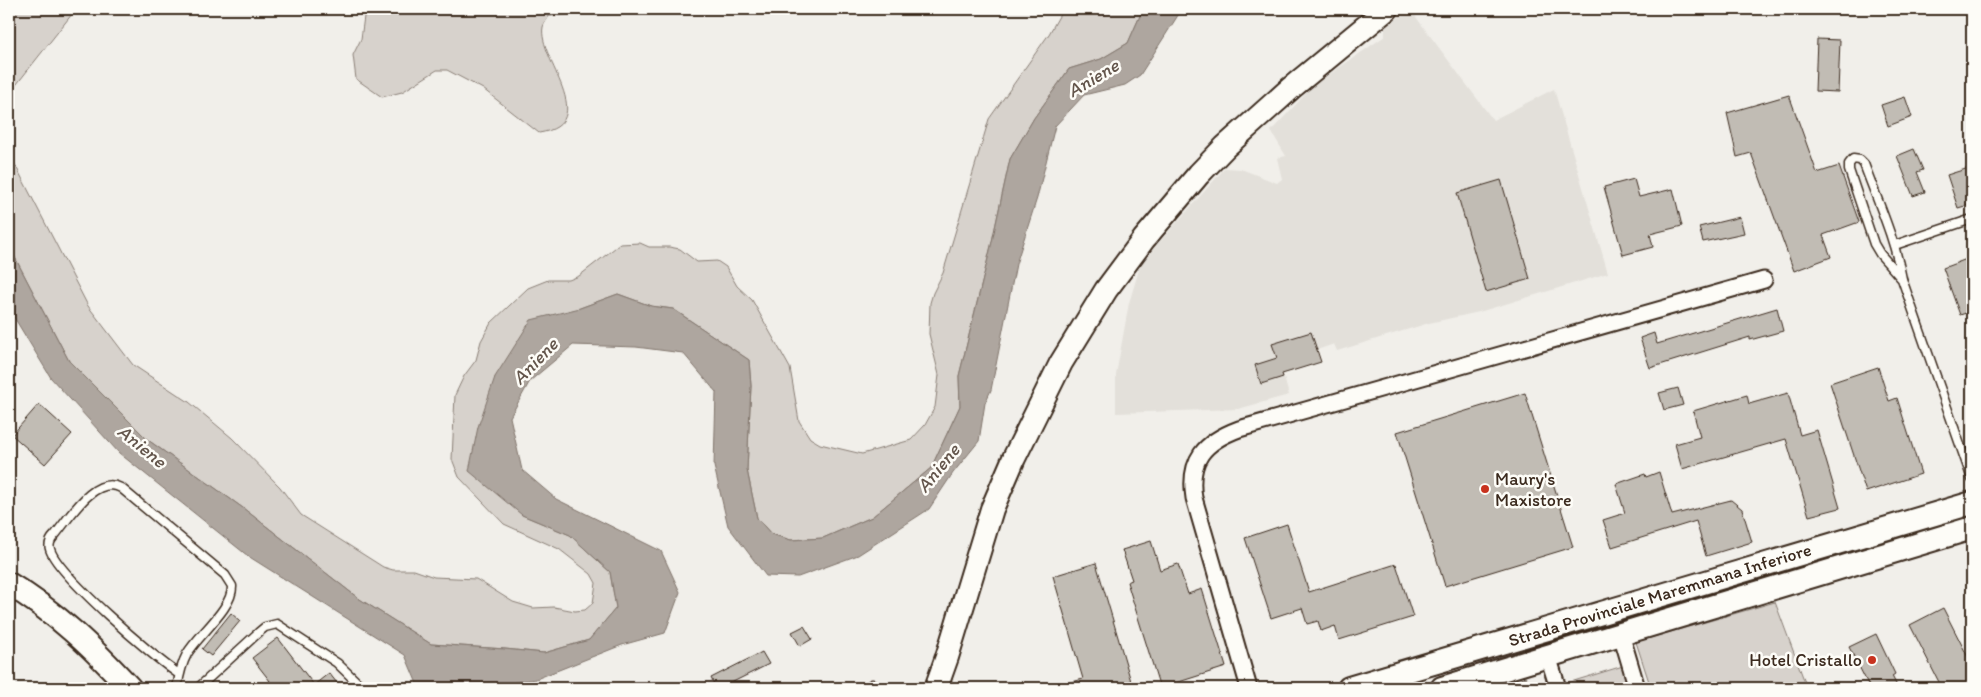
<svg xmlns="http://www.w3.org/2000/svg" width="1981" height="697" font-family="Itim,sans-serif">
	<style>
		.built { fill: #e3e0da }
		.green { fill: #d7d2cc; stroke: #897e75 }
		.water { fill: #aea69f; stroke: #80746b }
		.building { fill: #c1bcb4; stroke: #3b2a1e }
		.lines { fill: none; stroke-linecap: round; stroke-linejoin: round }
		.lane-casing { stroke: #3b2a1e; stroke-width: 11 }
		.street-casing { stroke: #3b2a1e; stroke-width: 19 }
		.secondary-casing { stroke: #3b2a1e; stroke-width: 26 }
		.path { stroke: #3b2a1e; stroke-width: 2.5; stroke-dasharray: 4 4; stroke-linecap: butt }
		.lane { stroke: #fdfcf7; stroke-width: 8 }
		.street { stroke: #fdfcf7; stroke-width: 15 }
		.secondary { stroke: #fdfcf7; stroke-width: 22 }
		.poi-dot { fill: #c8321e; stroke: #fdfcf7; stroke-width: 2 }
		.labels { text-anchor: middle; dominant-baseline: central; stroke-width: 5; stroke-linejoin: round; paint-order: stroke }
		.poi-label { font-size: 18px; fill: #3b2a1e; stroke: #fdfcf7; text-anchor: start }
		.street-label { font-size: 18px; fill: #3b2a1e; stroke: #fdfcf7 }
		.water-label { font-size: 19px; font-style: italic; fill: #63554b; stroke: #fdfcf7 }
	</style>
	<rect width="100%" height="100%" fill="#f1efea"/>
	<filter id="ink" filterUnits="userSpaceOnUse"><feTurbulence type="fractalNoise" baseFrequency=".02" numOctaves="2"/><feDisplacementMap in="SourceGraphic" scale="10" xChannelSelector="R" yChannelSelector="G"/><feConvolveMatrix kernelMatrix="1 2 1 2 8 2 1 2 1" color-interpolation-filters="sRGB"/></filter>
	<g filter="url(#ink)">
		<path class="built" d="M1410,9l83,111 61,-31 54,184 -129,39 -50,11 -92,28 -3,-7 -17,6 4,12 -38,12 6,21 -51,14 -122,4v-38l13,-72 12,-40 84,-95 16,1 36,14 5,-4 -5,-21 9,-2 -15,-25 43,-46 71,-49v-10z"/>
		<path class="green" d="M9,9h67l-67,85z
			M365,9h224l-9,5 -31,2c-2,4 -5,7 -6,11 -6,31 59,96 -4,106l-56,-44 -36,-19h-10l-35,22 -20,5 -26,-18 -3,-24 8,-16z
			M1063,9h80l-15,34 -27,16 -32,10 -35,49 -24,41 -19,87 -32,130 1,30 -29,62 -59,49 -49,21 -32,2 -20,-6 -14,-16 -10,-48 4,-84 -2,-26 -76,-51 -22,-3 -33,-12 -38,14 -85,69 27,138 48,20 40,37 6,36 -27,32 -45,13 -39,-4 -74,-5 -73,-46 -115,-90 -95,-68 -79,-79 -60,-115v-93l79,153 45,59 56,37 43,36 48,49 21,28 82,52 10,3h21l20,7 42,2 37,23 20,6 21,-1 21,4 10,-1 8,-7 3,-20 -5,-9 -32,-25 -55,-25 -45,-47 -7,-18 3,-64 9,-19 12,-16 5,-19 10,-18 37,-35 20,-8h21l10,-4 41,-32 20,-1 9,4h20l11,2 17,13 20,-1 9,6 11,19 15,14 38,68 9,53 11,17 10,6 42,10 49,-14 14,-15 10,-18 4,-32 -10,-41 1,-31 3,-10 10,-20 46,-154 60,-85z
			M1775,602l32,86h-156l-15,-46z
			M1623,666l7,22h-64l-2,-4z
			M1526,677l6,11h-37z"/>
		<path class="water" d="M1143,9h39l-42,66 -15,10 -41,10 -29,31 -18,72 -21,66 -25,126 -6,13 -6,38 -26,32 -24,36 -71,46 -60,22 -32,-1 -38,-50 -14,-60 2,-74 -33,-39 -47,-6 -63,-2 -43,36 -20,36 12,53 34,29 105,52 19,41 -15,41 -43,12 -86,34 -45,7h-73l-13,-31 -157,-99 -129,-103 -68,-75 -42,-69v-63l60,115 79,79 95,68 115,90 73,46 74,5 39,4 45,-13 27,-32 -6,-36 -40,-37 -48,-20 -53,-44 9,-44 17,-50 36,-57 49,-12 38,-14 33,12 22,3 76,51 2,26 -4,84 10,48 14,16 20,6 32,-2 49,-21 59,-49 29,-62 -1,-30 32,-130 19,-87 24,-41 35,-49 32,-10 27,-16z"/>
		<path class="building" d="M1817,39l23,1 -2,52 -23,-1z
			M1789,95l28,78 22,-7 20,56 -36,13 8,22 -37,14 -43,-118 -14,4 -10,-44z
			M1905,97l7,20 -24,9 -7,-21z
			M1914,149l9,21 -6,2 8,20 -12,4 -16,-40z
			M1972,167v37l-14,4 -11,-33z
			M1634,179l5,18 34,-8 9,37 -32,8 3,13 -30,8 -19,-68z
			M1501,180l29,99 -44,13 -29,-99z
			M1740,217l4,16 -41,9 -4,-15z
			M1972,257v54l-12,4 -17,-47z
			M1777,308l6,23 -33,9v-3l-100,31 -10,-30 14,-5 3,11z
			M1311,332l10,30 -39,12 1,3 -22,7 -6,-19 22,-7 -5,-14z
			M1878,367l11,34 8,-3 24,76 -55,18 -36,-109z
			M1678,388l5,17 -19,5 -5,-17z
			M1525,393l48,154 -128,39 -48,-154z
			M1788,393l12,42 17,-5 23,78 -31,8 -23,-77 -104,30 -7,-25 25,-7 -7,-26 54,-16 2,9z
			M39,404l33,30 -27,30 -33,-29z
			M1659,472l13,43 59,-15 11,9 10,33 -46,14 -10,-35 -84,26 -9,-27 22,-7 -9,-29 29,-10 1,3z
			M1287,524l22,68 87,-28 17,53 -74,23 -4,-14 -14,5 -3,-10 -11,3 -5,-16 -31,10 -26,-80z
			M1151,541l9,29 18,-6 10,30 14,-5 24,78 -66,21 -33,-106 5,-2 -10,-30z
			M1096,563l37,125h-71l-1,-3 22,-6 -30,-103z
			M1943,608l29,57v19l-9,4h-21l-32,-63z
			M231,613l9,8 -29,35 -9,-7z
			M804,626l8,13 -12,7 -8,-14z
			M1876,634l19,40 -3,2 6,12h-28l-21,-41z
			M278,638l36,47 15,-12 12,15h-80l9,-7 -18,-23z
			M762,652l7,12 -48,24h-5l-5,-10z"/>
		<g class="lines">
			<g class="lane-casing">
				<path id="lane" d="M1895,245l77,-26
					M1902,279l-22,-25 -6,-10 -25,-74v-6l4,-5 7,1 4,4c14,38 31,75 38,115l70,200
					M177,688c2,-12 4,-23 10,-34 11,-19 46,-46 45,-68l-7,-11 -104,-87c-26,-14 -51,29 -66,47 -4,4 -7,8 -5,14 6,24 105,110 129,125
					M198,688l61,-56 6,-5 12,-3 60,39 26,25
					M866,688l6,-4"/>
			</g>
			<g class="street-casing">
				<path id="street" d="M1621,634l16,54
					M1548,656l10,32
					M1249,688l-55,-190c-6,-38 10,-56 45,-69l525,-149"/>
			</g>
			<g class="secondary-casing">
				<path id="secondary" d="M9,584c47,28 84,64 121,104
					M936,688l11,-31 45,-148 22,-51 47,-95 45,-73 38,-51 55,-65 26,-27 66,-59 96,-79
					M1349,688l623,-185
					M1442,688l530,-160"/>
			</g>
			<path class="path" d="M1930,9l42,5"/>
			<use href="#lane" class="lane"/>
			<use href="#street" class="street"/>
			<use href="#secondary" class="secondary"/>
		</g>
	</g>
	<g class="poi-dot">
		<circle cx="1485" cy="489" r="5"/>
		<circle cx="1872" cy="660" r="5"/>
	</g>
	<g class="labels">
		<g class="poi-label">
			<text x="1495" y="479">Maury's<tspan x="1495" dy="21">Maxistore</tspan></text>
			<text x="1862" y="660" text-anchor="end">Hotel Cristallo</text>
		</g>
		<g class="street-label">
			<text transform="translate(1660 595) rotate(-17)">Strada Provinciale Maremmana Inferiore</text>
		</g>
		<g class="water-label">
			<text transform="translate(1093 78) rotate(-31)">Aniene</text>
			<text transform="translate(535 361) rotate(-46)">Aniene</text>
			<text transform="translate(142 446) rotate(39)">Aniene</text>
			<text transform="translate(938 468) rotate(-51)">Aniene</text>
		</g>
	</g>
	<rect width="1981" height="697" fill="none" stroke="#fdfcf7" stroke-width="30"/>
	<rect x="15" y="15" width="1951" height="667" fill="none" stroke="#3b2a1e" stroke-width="2" filter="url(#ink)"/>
</svg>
